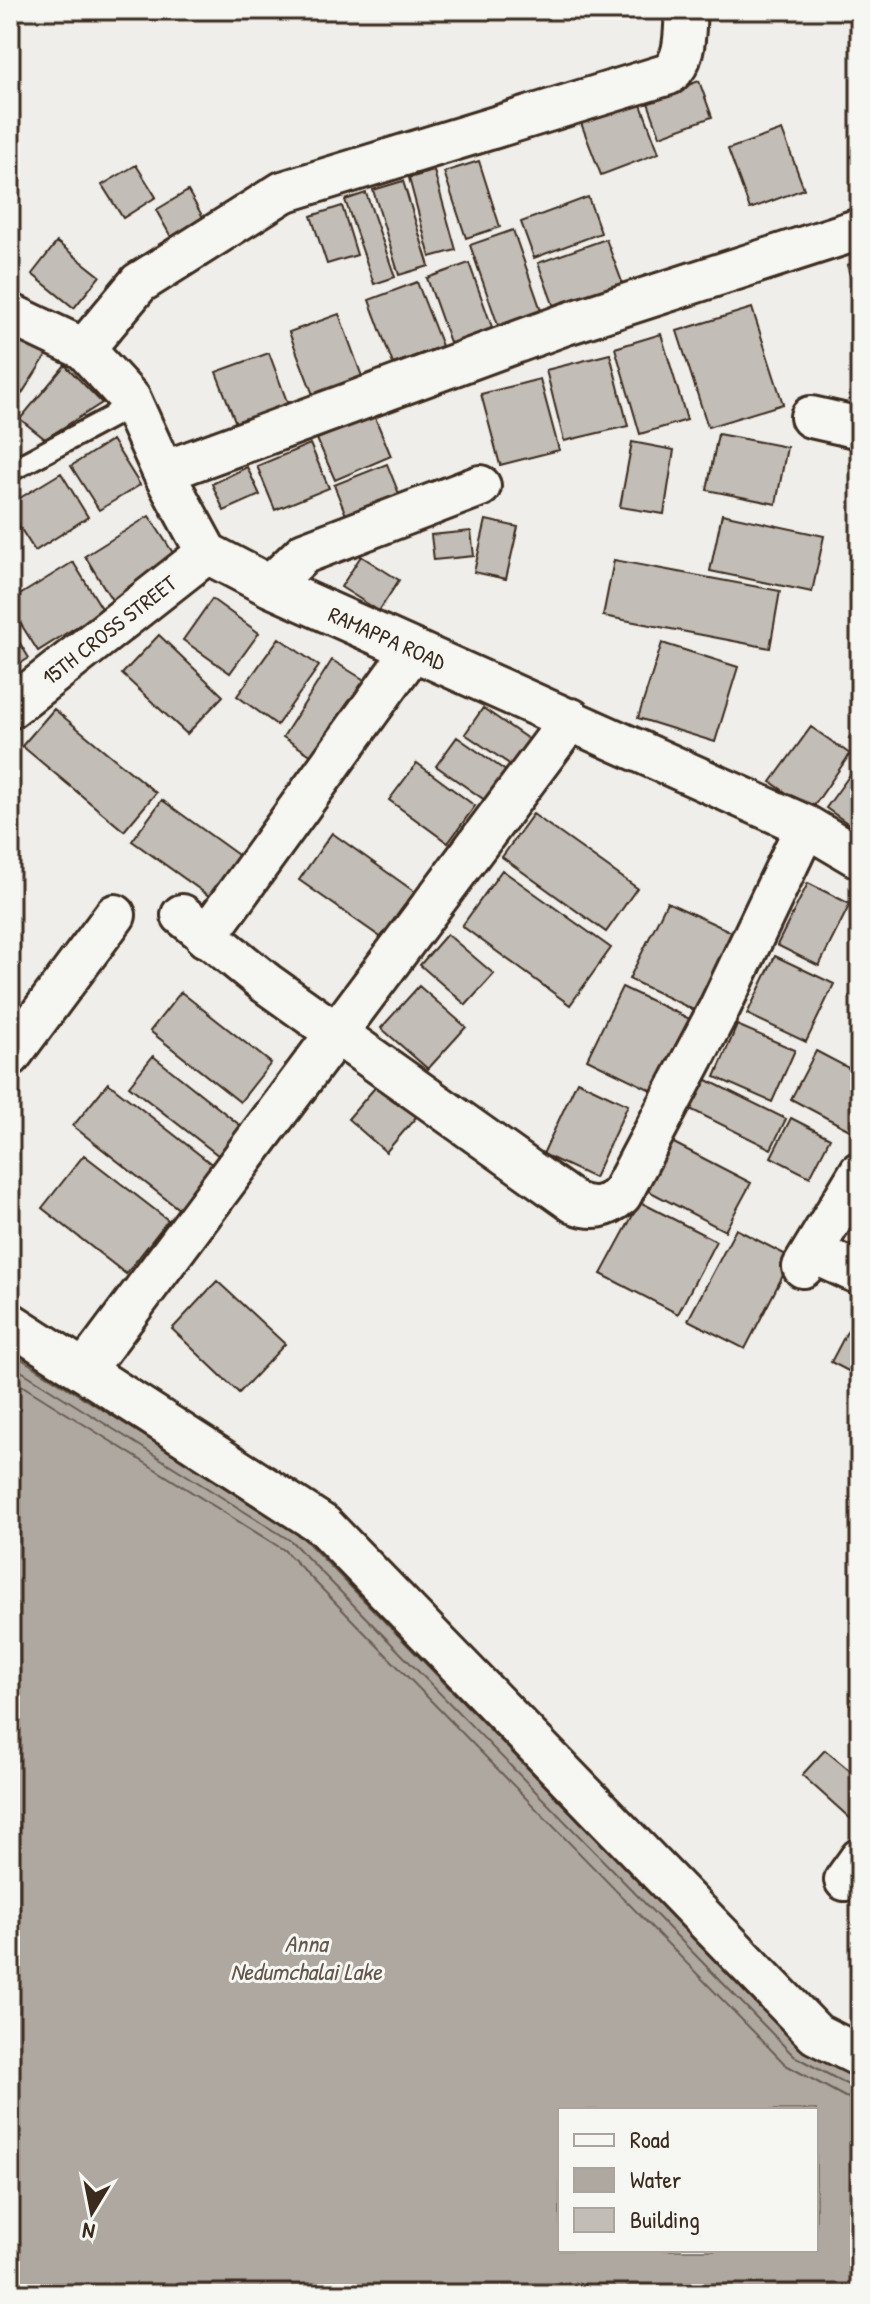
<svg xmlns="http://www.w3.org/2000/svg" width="870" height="2304" font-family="'Patrick Hand',sans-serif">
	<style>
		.water { fill: #afa8a1; stroke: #81766d; stroke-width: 2; fill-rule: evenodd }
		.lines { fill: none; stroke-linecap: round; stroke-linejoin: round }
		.shore { stroke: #695c52; stroke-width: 2 }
		.building { fill: #c2bdb7; stroke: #3b2a1e; stroke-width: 2 }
		.service-casing { stroke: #3b2a1e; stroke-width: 26 }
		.minor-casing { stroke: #3b2a1e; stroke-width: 46 }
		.service { stroke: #f6f6f2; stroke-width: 20 }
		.minor { stroke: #f6f6f2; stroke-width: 40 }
		.labels { text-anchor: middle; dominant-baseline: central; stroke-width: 6; stroke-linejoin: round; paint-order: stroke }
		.street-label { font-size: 22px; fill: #3b2a1e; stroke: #f6f6f2 }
		.water-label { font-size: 24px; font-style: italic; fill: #64564c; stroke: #f6f6f2 }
	</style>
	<rect width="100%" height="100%" fill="#efeeea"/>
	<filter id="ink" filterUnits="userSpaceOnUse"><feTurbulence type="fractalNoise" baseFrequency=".0125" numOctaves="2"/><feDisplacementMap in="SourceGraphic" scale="16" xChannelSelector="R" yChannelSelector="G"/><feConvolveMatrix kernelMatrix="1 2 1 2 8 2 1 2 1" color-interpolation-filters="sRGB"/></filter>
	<g filter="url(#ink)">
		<path class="water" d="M10,1342l293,185 557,544v223h-850zM560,2110h256v140h-256z"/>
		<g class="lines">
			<path class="shore" d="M10,1352l160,100
				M10,1364l281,177 503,515 56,30 10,2
				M10,1378l274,172 502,515 59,32 15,3
				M303,1538l346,355"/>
		</g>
		<path class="building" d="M699,81l13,36 -52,19 -13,-36z
			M640,102l19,51 -58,22 -20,-52z
			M782,130l22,59 -54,20 -22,-60z
			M479,161l21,66 -34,11 -22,-66z
			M136,165l20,32 -33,21 -21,-33z
			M434,171l22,79 -26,7 -21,-79z
			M403,181l26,85 -30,9 -26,-85z
			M188,191l16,28 -33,18 -15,-27z
			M366,193l29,84 -21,7 -29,-84z
			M588,197l13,36 -67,25 -13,-36z
			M342,206l15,49 -30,9 -16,-48z
			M513,230l30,86 -43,15 -30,-86z
			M606,239l19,51 -68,25 -19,-52z
			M57,242l43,34 -26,32 -42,-34z
			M860,262v49l-13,-46z
			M469,263l24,67 -42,15 -24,-67z
			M417,282l25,64 -49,18 -24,-64z
			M752,308l31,96 -75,23 -31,-96z
			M339,314l25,68 -49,18 -26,-68z
			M27,329l26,16 -43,67v-57z
			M661,334l26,86 -47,14 -25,-86z
			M269,353l20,54 -52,19 -21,-54z
			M610,354l18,72 -64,15 -18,-71z
			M65,365l37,38 -57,36 -25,-20z
			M540,379l19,71 -59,15 -19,-71z
			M374,415l17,41 -56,24 -18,-41z
			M718,434l69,13 -11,57 -69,-14z
			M112,440l28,45 -41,25 -28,-44z
			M632,442l42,8 -10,64 -44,-7z
			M310,444l19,44 -54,22 -18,-44z
			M387,464l14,35 -53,21 -14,-35z
			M247,467l13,28 -36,16 -12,-27z
			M61,473l27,44 -53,34 -25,-39v-8z
			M722,514l102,22 -12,56 -102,-21z
			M149,516l28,43 -65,41 -27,-44z
			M486,520l32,7 -12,52 -32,-7z
			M471,531l3,25 -40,4 -3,-25z
			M361,556l38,24 -20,31 -38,-24z
			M614,560l166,31 -10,57 -167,-32z
			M73,562l30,48 -65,41 -28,-44v-6z
			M212,599l47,34 -29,40 -47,-33z
			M10,627l19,31 -19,12z
			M159,635l64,61 -36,38 -65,-60z
			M279,638l40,28 -42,59 -40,-29z
			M662,643l76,24 -23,75 -77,-24z
			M332,660l34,21 -49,78 -34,-22z
			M483,708l51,35 -17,26 -52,-35z
			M54,709l102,84 -32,38 -102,-85z
			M860,722v24l-11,-8z
			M811,727l39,27 -39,56 -40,-28z
			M457,737l56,39 -21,29 -56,-39z
			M417,763l58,43 -27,37 -59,-43z
			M857,765l3,2v65l-34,-24z
			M162,800l83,60 -29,41 -84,-60z
			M533,814l104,74 -31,44 -104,-75z
			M332,833l90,64 -33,46 -90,-63z
			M502,870l109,78 -41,57 -108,-79z
			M808,883l42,21 -31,62 -42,-21z
			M667,902l69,32 -38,78 -69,-33z
			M447,934l47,40 -28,31 -46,-40z
			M775,956l59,28 -28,58 -59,-28z
			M419,986l47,41 -38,42 -47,-41z
			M622,987l72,34 -35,73 -72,-35z
			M181,992l90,71 -31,39 -90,-71z
			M737,1025l58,25 -23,52 -57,-25z
			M816,1051l44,23 -1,61 -68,-36z
			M153,1056l93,74 -23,29 -94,-73z
			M697,1075l89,44 -15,30 -89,-44z
			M577,1081l51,24 -34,73 -51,-24z
			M108,1083l106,83 -34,44 -107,-84z
			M379,1083l38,33 -31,36 -38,-33z
			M791,1118l39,20 -20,39 -39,-20z
			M668,1140l83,43 -26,48 -82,-43z
			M84,1155l84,65 -42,54 -84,-66z
			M640,1202l76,39 -38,73 -77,-40z
			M736,1229l56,29 -47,91 -57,-29z
			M217,1281l68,63 -46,49 -67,-64z
			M860,1307v70l-29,-15z
			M825,1750l35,29v31l-8,10 -50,-45z"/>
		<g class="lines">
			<g class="service-casing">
				<path id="service" d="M10,471l101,-54 19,-18"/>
			</g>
			<g class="minor-casing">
				<path id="minor" d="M10,314l74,35 46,50 33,73 44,81 63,33 536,240 54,32
					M84,349l55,-66 144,-91 386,-118c18,-15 15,-43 17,-64
					M811,417l49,11
					M163,472l403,-148 294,-95
					M270,586l34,-33 176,-67
					M10,708l197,-155
					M182,915l84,68 309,220c18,7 31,5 46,-8l97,-184 88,-185
					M206,937l207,-287
					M10,1056l105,-141
					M812,1252l48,22
					M803,1267l57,-95
					M10,1323l313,202 493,509 44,22
					M84,1371l487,-652
					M845,1880l15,-21"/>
			</g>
			<use href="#service" class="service"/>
			<use href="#minor" class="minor"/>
		</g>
	</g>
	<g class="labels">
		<g class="street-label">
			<text transform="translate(109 630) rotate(-38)">15TH CROSS STREET</text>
			<text transform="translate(387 638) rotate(24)">RAMAPPA ROAD</text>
		</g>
		<g class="water-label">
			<text x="306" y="1943">Anna<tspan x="306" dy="28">Nedumchalai Lake</tspan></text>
		</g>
	</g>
	<rect width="870" height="2304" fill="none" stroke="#f6f6f2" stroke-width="40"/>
	<rect x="20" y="20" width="830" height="2264" fill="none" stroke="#3b2a1e" stroke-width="3" filter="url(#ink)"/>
	<rect x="558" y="2108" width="260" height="144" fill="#f6f6f2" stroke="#aba49d" stroke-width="2"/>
	<rect x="574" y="2134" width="40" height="12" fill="#f6f6f2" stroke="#aba49d" stroke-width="2"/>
	<text x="630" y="2148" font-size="24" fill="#3b2a1e">Road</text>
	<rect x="574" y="2168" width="40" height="24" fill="#afa8a1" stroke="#aba49d" stroke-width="2"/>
	<text x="630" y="2188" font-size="24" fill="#3b2a1e">Water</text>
	<rect x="574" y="2208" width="40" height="24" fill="#c2bdb7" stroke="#aba49d" stroke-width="2"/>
	<text x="630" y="2228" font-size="24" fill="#3b2a1e">Building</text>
	<g transform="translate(92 2212) rotate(190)" stroke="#f6f6f2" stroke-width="6" paint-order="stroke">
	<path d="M0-6L14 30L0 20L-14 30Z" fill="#3b2a1e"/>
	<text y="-12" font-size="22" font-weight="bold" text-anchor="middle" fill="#3b2a1e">N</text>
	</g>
</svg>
